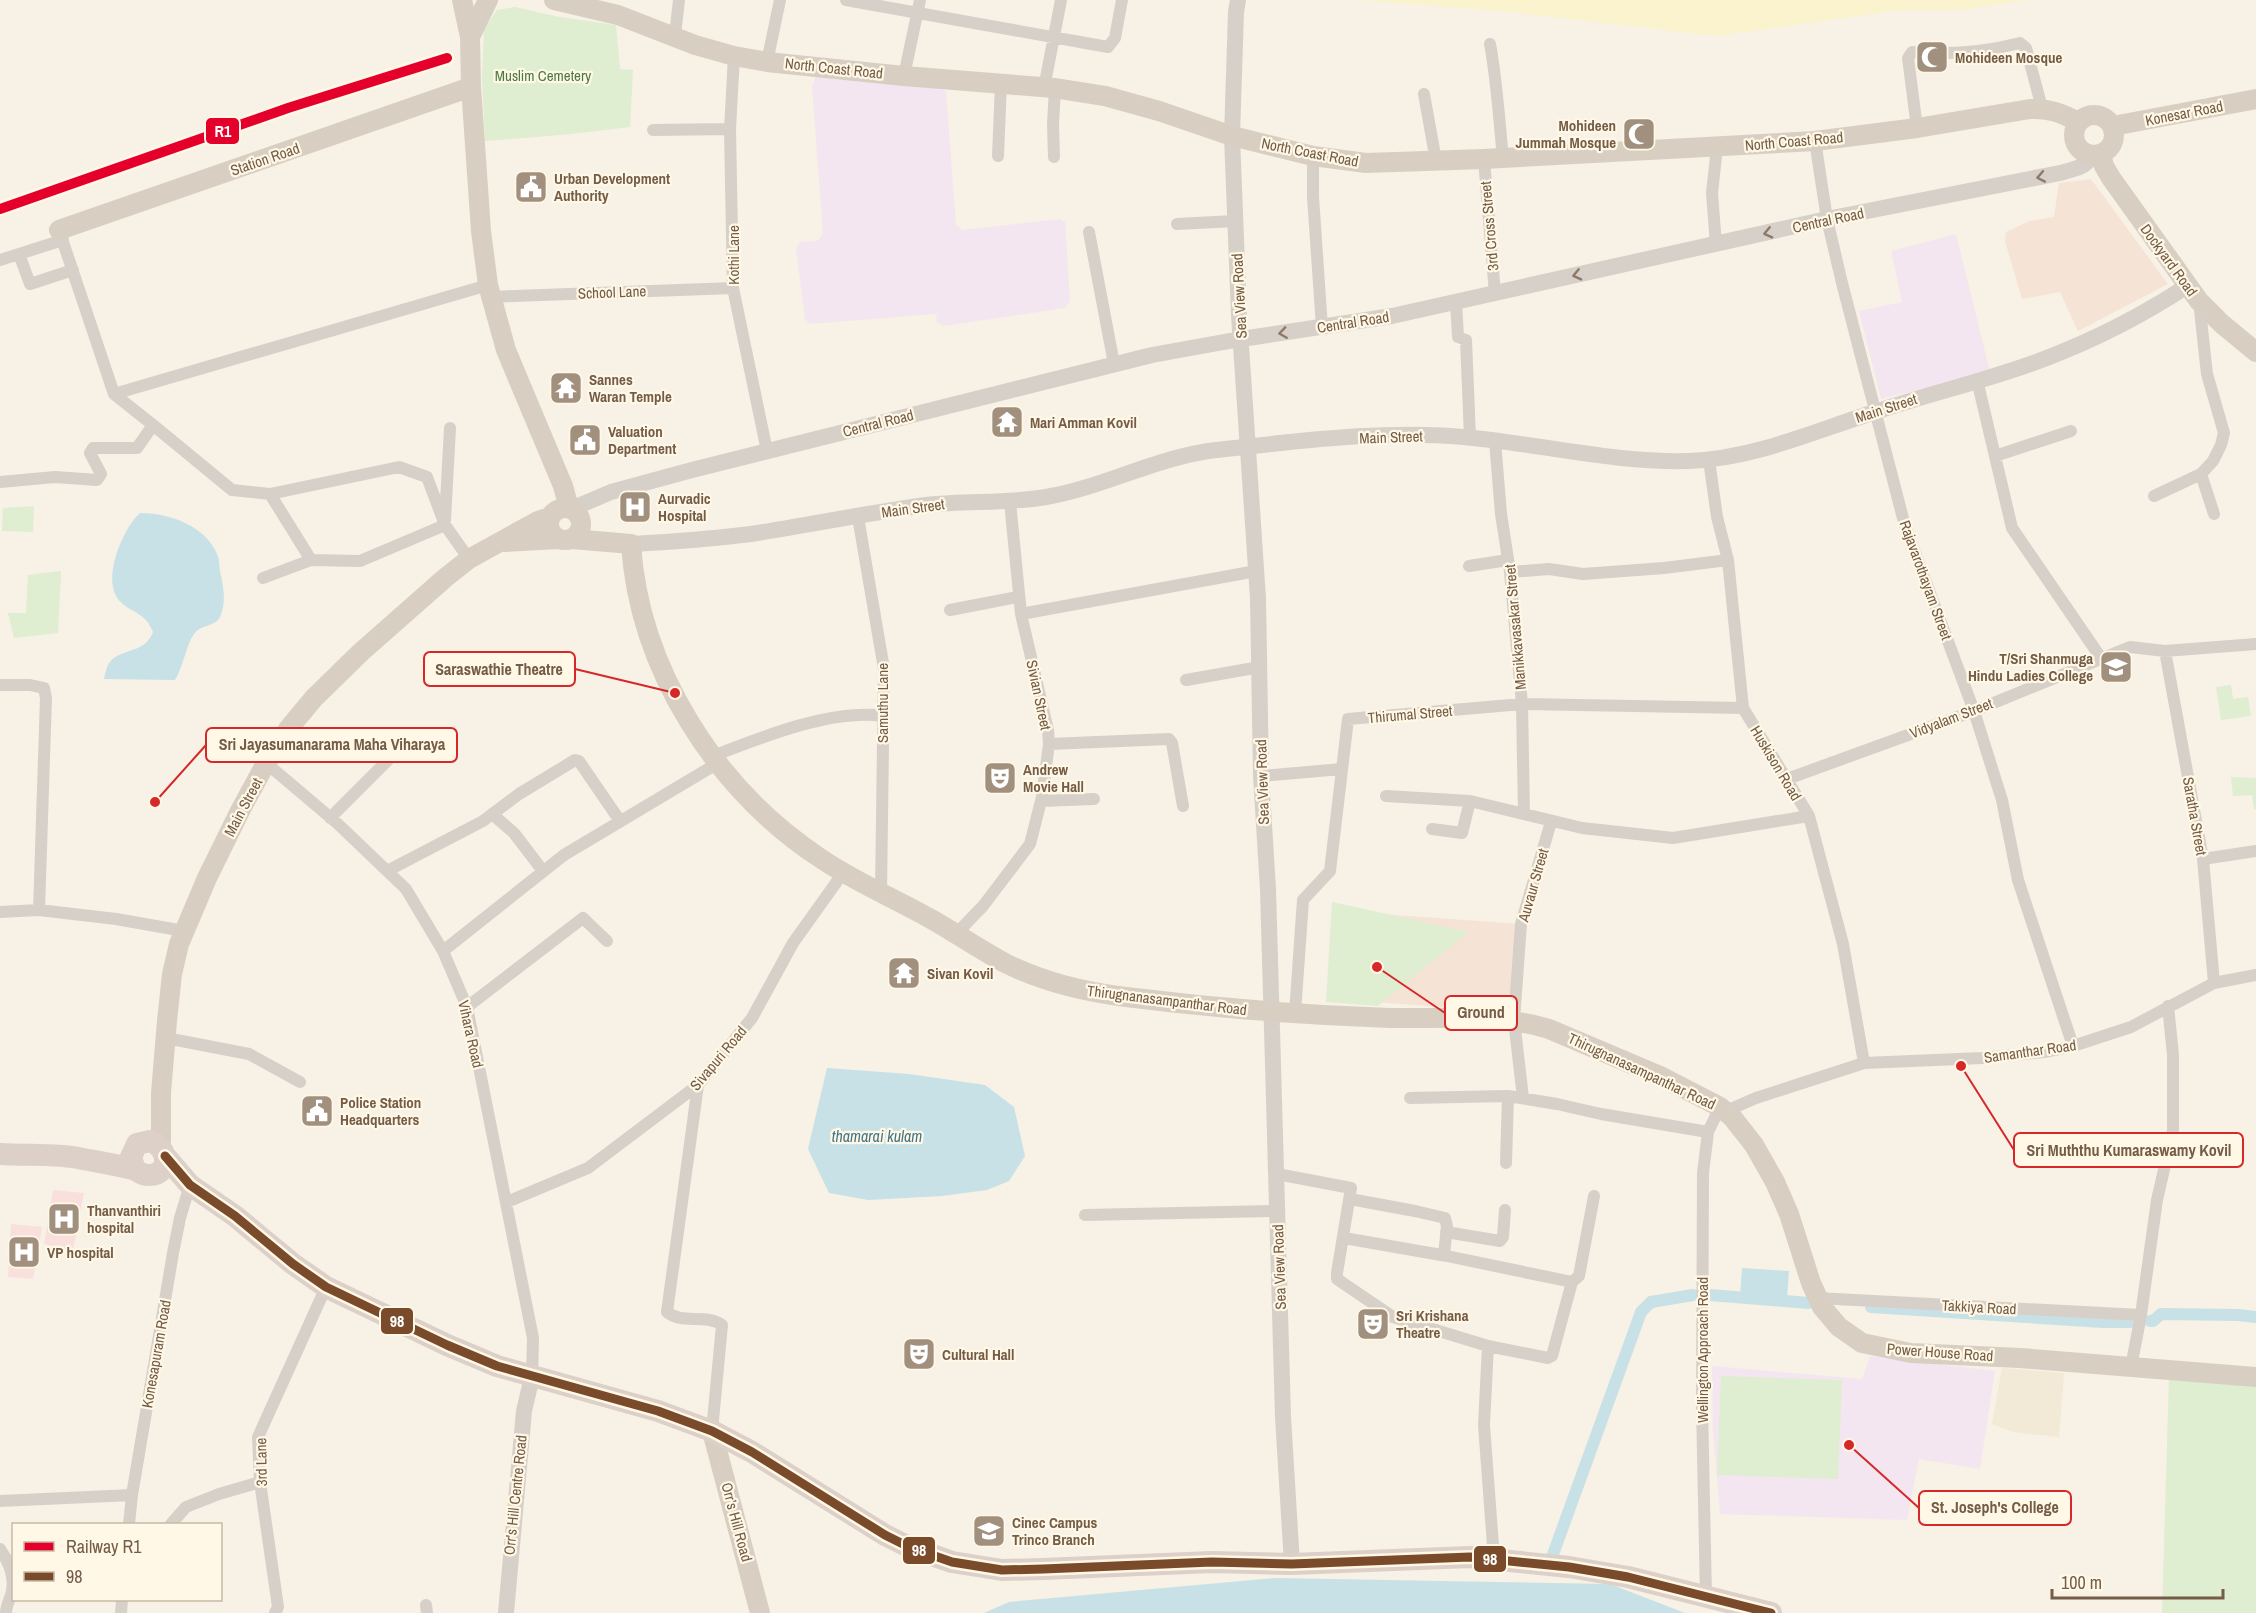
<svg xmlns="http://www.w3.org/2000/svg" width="2256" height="1613" font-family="'Archivo Narrow',sans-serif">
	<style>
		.residential { fill: #f2e9d6 }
		.commercial { fill: #f5e4d6 }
		.education { fill: #f4e6f0 }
		.medical { fill: #f9e0dc }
		.green { fill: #dfedd0 }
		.sand { fill: #faf3cd }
		.water { fill: #c8e1e6 }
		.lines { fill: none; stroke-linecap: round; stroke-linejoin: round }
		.canal { stroke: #c8e1e6; stroke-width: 12 }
		.street { stroke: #d7d0c9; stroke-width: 12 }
		.secondary { stroke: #d7d0c9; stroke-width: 16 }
		.primary { stroke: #d8cfc2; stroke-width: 20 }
		.highway { stroke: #dcd0c9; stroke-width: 22 }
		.rail { stroke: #e4e1e3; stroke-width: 4; stroke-dasharray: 9 6; stroke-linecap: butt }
		.bus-1-casing { stroke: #fff8e6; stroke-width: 14 }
		.bus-1 { stroke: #7a4b2a; stroke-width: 9 }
		.rail-1-casing { stroke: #fff8e6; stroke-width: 15 }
		.rail-1 { stroke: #e4002b; stroke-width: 10 }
		.oneway { stroke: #8d7968 }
		.labels { text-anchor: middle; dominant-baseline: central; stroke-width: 4.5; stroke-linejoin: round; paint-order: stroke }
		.poi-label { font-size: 15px; font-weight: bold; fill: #745c47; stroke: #fff8e6; text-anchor: start }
		.street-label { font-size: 15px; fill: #745c47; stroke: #fff8e6 }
		.park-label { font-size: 15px; fill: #4a7a3f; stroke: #fff8e6 }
		.water-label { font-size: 16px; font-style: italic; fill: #417488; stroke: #fff8e6 }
		.leader { fill: none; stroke: #d62828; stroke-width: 2 }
		.callout-dot { fill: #d62828; stroke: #fff8e6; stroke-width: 2 }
		.callout { fill: #fff8e6; stroke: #d62828; stroke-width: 2 }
		.callout-label { font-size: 16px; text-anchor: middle; font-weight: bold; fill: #745c47 }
		.line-badge { stroke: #fff8e6; stroke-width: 2 }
		.badge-label { font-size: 16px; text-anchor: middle; font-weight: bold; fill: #fff }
	</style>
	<rect width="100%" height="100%" fill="#f7f1e6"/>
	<path class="residential" d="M2002,1368l62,5 -5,64 -46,-5 -21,-8z"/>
	<path class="commercial" d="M2091,179l77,105 -90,47 -18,-39 -38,7 -17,-58 1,-9 23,-11 25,-4 5,-34z
		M1338,911l183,13 -10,88 -180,-13z"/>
	<path class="education" d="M816,75l125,12 5,5 10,133 7,5 97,-11 5,3 5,79 -5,7 -122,18 -6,-4 -1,-8 -126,10 -5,-5 -9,-71 4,-6 17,-1 6,-7 -11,-147z
		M1956,234l34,138 -109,27 -22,-88 43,-9 -11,-51z
		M1870,1356l125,15 -15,98 -61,-10 -12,61 -187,-6 -7,-82 -1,-66 150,13z"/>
	<path class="medical" d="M646,494l5,21 -27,6 -4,-21z
		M53,1190l31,3 -11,58 -29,-7z
		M11,1224l31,3 -9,52 -25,-2z"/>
	<path class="green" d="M515,7l44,10 57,8 4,44 13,1 -3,57 -59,7 -86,7 -3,-63 2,-49 13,-19z
		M34,506l-1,26 -31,-1 1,-23z
		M61,571l-3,62 -44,5 -6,-25h18l2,-38z
		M2231,685l2,14 15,-2 3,19 -30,4 -5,-33z
		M2231,777l25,1v31h-2l-2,-14 -19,1z
		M1332,902l136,30 -90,74 -52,-4z
		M1721,1376l121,4 -4,99 -121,-4z
		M2169,1378l87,8v227h-94z"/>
	<path class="sand" d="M1358,0h670l-68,10h-59l-185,26 -216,-25z"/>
	<path class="water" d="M140,513c28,0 65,12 77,41 3,6 2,15 4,22 3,14 5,27 -1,41 -5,10 -19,7 -26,17 -8,11 -10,31 -19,46l-71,-1c1,-5 2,-10 4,-14 9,-18 36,-9 45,-33 -2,-4 -4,-9 -7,-12 -8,-9 -24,-12 -30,-24 -12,-21 7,-68 24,-83z
		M827,1068l82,6 76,11 29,22 11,49 -16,25 -22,9 -45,6 -74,4 -39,-7 -21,-44z
		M1742,1268l47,3 -2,29 -47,-3z
		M1275,1578l335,6 75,29h-701l25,-11z"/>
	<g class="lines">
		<path class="canal" d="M1710,1295l99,8
			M1871,1307l232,15h28
			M2150,1321h3l8,-7 77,1 18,2
			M1552,1557l89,-245 10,-10 42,-7"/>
		<path class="street" d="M846,0l262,47 7,-9 7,-38
			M675,35l4,-35
			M1490,44c7,37 9,76 13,114
			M734,56l-4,73 3,159 34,163
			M767,62l13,-62
			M904,76l16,-76
			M1044,88l17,-88
			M1424,94l12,67
			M1917,128l-9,-70 4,-6c36,3 73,0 108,-9l6,5 16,60
			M653,130l77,-1
			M1815,141l12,78 15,64 63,243 69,185 28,89 16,80 55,166
			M998,156l3,-73
			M1313,156v41l9,130
			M1054,157l-1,-33 2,-35
			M1484,159l11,135
			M1177,224l58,-3
			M59,230l55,164 374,-109
			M1089,232l25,132
			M1716,245l-4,-52 5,-46
			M19,254l11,30 43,-14
			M0,260l63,-20
			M491,297l242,-9
			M1456,303l2,34 8,3 4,97
			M1977,380l35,148 89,130
			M153,425l79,65 38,4 41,66
			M1495,441l6,73 9,58 12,132 2,110
			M1995,456l76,-25
			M1709,460l8,57 11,43 15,148 66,108 34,128 21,119
			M2201,474l13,40
			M0,482l55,-5 42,3 4,-6 -11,-21 3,-5h44l16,-23 -39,-31
			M270,494l129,-27 28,10 18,48
			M2154,496l47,-22 12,-13 8,-16 3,-12 -17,-59 -8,-73
			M858,517l26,152 -3,223
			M445,520l5,-92
			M1469,566l39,-6
			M1510,572l39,-3 34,5 81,-6 64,-8
			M263,578l48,-18 49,1 85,-36 24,34
			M950,610l68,-13
			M1021,614l235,-43
			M2165,651l38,208 11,124
			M1186,680l74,-13
			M0,685h30l14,3 2,10 -7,212
			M1049,744l120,-5 3,4 11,63
			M713,756c46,-18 120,-48 170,-40
			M266,763l72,61 68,65 37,62 24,56 66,331 -1,39
			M1261,776l81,-7
			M1787,779l187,-68 156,-64 35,4 91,-7
			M1386,796l84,5 112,27 91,10 136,-22
			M1041,801l53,-2
			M492,814l22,19 29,38
			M330,818l72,-72
			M1432,829l30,4 8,-32
			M2203,859l53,-8
			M387,871l96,-50 36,-27 56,-34 4,1 41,60
			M0,912l39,-2 77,9 68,12
			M957,933l26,-27 47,-62 12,-47 7,-53 -1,-14 -27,-116 -11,-112
			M443,951l121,-96 154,-92
			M467,1007l116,-89 24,23
			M1295,1013l8,-113 27,-29 18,-152 174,-15 221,4
			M166,1038l83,16 51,28
			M698,1085l-31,227c16,13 37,1 55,13l-10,106
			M1410,1098l98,-2 49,8 44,10 107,18
			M1523,1098l-9,-78 7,-96 30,-102
			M1726,1111l30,-13 108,-35 118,-5 62,-6 29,-6 58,-19 83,-44 42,-8
			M1506,1163l2,-67
			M1277,1174l74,14 -14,85v6l56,38 95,29 -4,79 10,134
			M1350,1199l65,12 30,7 2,8 -3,29
			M507,1202l81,-34 110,-83 54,-67 41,-75 50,-70
			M1085,1215l192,-4
			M1446,1232l54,9 3,-4 2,-27
			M1344,1238l103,18 125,26
			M1817,1298l324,17
			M1488,1346l60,12 4,-2 20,-74 7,-6 15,-80
			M2131,1367l10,-52 16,-115 16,-70v-75l-5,-49
			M0,1501l132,-6
			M129,1524l3,-29 41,-242 7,-35 10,-33
			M171,1524l15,-17 33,-13 41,-12
			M0,1549c9,13 16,29 11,46 -2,6 -5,11 -5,18
			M1706,1596l-4,-190 1,-233 5,-41 12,-25
			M426,1605l1,8
			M121,1613l1,-13
			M275,1613l3,-6 -18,-125 -2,-45 68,-150"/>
		<path class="secondary" d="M1238,0l-2,12 -4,124 7,180 19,282 3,178 7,113 15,528 9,147
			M571,509l40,-17 81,-22 460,-115 83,-15 157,-24 435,-97 233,-46c14,-4 25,-5 33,-18
			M631,544c40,-2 80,-5 120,-10 58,-9 116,-21 175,-29 40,-5 80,-1 120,-8 58,-10 111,-40 170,-47 84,-9 172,-21 257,-12 72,7 143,25 216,23 64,-2 126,-30 186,-49 56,-19 114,-32 169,-53 50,-19 99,-44 143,-73
			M506,1613l18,-202 8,-34"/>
		<path class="primary" d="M462,0l8,37 1,50 10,144 7,54 18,65 57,136 6,22
			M554,0l64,15 77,30 39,11 33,6 137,14 150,12 51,8 54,15 73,25 81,20 53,7 118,-4 331,-18 102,-13 113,-19c18,-1 32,4 48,13
			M470,37l18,-37
			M2074 135a20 20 0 1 1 40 0a20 20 0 1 1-40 0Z
			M2113,126l143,-27
			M2101,154l3,12 7,12 88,123 23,23 34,28
			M59,230l412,-143
			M549 524a16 16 0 1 1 32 0a16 16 0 1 1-32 0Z
			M572,539l59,5
			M505,542l54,-3
			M631,544c8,126 86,246 189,314 35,24 74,40 111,61 25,14 49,31 74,44 38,19 80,29 121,34 88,11 176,18 264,21 54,1 107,-5 159,11l111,47 60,31 12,10 22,28 21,37 14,32 22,69 11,24 17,20 23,16 49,10 109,5 236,19
			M161,1147v-54l6,-72 5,-47 7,-30 28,-66 34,-69 25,-46 23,-35 25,-30 46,-45 85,-75 24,-19 69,-38 12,-4
			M712,1431l48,182"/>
		<path class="highway" d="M0,1154c27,2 57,-1 83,5 16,3 34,6 50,10 6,2 9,7 17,6 21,-1 19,-28 0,-34l-13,3 -6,13 4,13
			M165,1156l25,29 45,31 58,48 33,23 121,58 50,21 161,45 54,20 40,21 133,83 24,12 43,15 50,8 41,-1 169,-7 80,2 178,-7 99,10 59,10 143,36"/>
		<path class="rail" d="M0,209l288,-101 159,-50"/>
		<g class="bus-1-casing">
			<path id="bus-1" d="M165,1156l25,29 45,31 58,48 33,23 121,58 50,21 161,45 54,20 40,21 133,83 24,12 43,15 50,8 41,-1 169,-7 80,2 178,-7 99,10 59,10 143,36"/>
		</g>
		<use href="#bus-1" class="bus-1"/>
		<g class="rail-1-casing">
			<path id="rail-1" d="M0,209l288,-101 159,-50"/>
		</g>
		<use href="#rail-1" class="rail-1"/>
	</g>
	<defs><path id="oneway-chevron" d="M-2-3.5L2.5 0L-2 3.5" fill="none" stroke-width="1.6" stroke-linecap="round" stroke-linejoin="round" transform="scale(1.5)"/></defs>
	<g class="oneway">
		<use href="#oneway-chevron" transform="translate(2041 177) rotate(169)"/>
		<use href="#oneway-chevron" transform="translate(1768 233) rotate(167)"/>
		<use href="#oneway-chevron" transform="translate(1577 275) rotate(167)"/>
		<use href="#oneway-chevron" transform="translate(1283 333) rotate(172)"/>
	</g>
	<defs>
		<g id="mosque-square" transform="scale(1.725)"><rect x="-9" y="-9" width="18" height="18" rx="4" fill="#a2907f" stroke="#fff8e6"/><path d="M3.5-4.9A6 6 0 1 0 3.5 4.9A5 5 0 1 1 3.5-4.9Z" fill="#fff"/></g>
		<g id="civic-square" transform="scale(1.725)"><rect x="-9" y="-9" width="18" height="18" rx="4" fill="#a2907f" stroke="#fff8e6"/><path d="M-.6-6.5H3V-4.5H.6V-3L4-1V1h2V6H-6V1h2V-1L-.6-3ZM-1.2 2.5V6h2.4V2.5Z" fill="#fff"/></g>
		<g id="temple-square" transform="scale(1.725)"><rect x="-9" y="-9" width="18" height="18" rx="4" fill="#a2907f" stroke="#fff8e6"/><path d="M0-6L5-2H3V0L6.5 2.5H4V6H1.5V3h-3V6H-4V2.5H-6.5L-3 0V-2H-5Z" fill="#fff"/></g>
		<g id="hospital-square" transform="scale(1.725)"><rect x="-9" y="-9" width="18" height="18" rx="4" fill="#a2907f" stroke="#fff8e6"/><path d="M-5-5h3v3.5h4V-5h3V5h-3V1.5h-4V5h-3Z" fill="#fff"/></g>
		<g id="school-square" transform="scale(1.725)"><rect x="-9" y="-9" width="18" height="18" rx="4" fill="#a2907f" stroke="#fff8e6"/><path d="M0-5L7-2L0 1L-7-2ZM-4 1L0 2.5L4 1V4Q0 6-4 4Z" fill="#fff"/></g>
		<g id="theatre-square" transform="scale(1.725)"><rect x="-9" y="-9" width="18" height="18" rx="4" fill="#a2907f" stroke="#fff8e6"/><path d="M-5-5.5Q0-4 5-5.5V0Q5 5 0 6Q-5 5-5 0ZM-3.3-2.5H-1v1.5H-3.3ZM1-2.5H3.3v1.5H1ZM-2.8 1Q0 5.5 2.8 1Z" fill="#fff"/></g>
		<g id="university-square" transform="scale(1.725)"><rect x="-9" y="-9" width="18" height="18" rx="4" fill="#a2907f" stroke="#fff8e6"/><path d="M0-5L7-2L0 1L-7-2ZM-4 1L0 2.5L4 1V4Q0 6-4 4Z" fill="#fff"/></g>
	</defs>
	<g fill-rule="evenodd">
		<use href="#mosque-square" x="1932" y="57"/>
		<use href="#mosque-square" x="1639" y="134"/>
		<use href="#civic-square" x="531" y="187"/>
		<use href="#temple-square" x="566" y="388"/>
		<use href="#temple-square" x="1007" y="422"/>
		<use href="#civic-square" x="585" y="440"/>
		<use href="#hospital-square" x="635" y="507"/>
		<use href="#school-square" x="2116" y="667"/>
		<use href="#theatre-square" x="1000" y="778"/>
		<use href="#temple-square" x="904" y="973"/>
		<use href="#civic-square" x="317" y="1111"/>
		<use href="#hospital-square" x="64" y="1219"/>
		<use href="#hospital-square" x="24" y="1252"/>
		<use href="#theatre-square" x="1373" y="1324"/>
		<use href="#theatre-square" x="919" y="1354"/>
		<use href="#university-square" x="989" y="1531"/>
	</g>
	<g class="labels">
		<g class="poi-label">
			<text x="1955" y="57">Mohideen Mosque</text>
			<text x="1616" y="125" text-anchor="end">Mohideen<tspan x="1616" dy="17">Jummah Mosque</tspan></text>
			<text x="554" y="178">Urban Development<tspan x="554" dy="17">Authority</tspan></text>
			<text x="589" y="379">Sannes<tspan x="589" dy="17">Waran Temple</tspan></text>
			<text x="1030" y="422">Mari Amman Kovil</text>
			<text x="608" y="431">Valuation<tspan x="608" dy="17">Department</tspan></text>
			<text x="658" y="498">Aurvadic<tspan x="658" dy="17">Hospital</tspan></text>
			<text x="2093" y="658" text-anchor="end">T/Sri Shanmuga<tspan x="2093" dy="17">Hindu Ladies College</tspan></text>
			<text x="1023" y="769">Andrew<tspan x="1023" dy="17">Movie Hall</tspan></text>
			<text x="927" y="973">Sivan Kovil</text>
			<text x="340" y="1102">Police Station<tspan x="340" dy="17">Headquarters</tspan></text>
			<text x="87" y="1210">Thanvanthiri<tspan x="87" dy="17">hospital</tspan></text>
			<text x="47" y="1252">VP hospital</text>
			<text x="1396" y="1315">Sri Krishana<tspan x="1396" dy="17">Theatre</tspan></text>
			<text x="942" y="1354">Cultural Hall</text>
			<text x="1012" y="1522">Cinec Campus<tspan x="1012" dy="17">Trinco Branch</tspan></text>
		</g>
		<g class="street-label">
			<text transform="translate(834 68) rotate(6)">North Coast Road</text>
			<text transform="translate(2184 113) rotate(-11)">Konesar Road</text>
			<text transform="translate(1794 141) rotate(-5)">North Coast Road</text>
			<text transform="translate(1310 152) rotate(11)">North Coast Road</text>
			<text transform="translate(265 159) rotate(-19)">Station Road</text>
			<text transform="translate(1828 220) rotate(-12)">Central Road</text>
			<text transform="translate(1489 226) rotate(-95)">3rd Cross Street</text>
			<text transform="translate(733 255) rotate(-90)">Kothi Lane</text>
			<text transform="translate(2169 260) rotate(54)">Dockyard Road</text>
			<text transform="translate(612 292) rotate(-2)">School Lane</text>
			<text transform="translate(1239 296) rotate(-93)">Sea View Road</text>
			<text transform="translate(1353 322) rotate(-9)">Central Road</text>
			<text transform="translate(1886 408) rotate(-18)">Main Street</text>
			<text transform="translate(878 423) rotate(-14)">Central Road</text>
			<text transform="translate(1391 437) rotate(-2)">Main Street</text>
			<text transform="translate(913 508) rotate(-8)">Main Street</text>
			<text transform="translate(1926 580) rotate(70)">Rajavarothayam Street</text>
			<text transform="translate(1515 627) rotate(-95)">Manikkavasakar Street</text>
			<text transform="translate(1039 695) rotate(78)">Sivian Street</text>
			<text transform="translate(882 703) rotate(-90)">Samuthu Lane</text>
			<text transform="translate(1410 714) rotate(-5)">Thirumal Street</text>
			<text transform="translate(1951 718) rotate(-21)">Vidyalam Street</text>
			<text transform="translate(1776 763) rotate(59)">Huskison Road</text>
			<text transform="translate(1262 782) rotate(-92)">Sea View Road</text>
			<text transform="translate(243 807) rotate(-62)">Main Street</text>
			<text transform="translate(2195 816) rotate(80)">Saratha Street</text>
			<text transform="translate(1533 885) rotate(-74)">Auvaur Street</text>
			<text transform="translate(1167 1000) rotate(7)">Thirugnanasampanthar Road</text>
			<text transform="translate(471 1034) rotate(77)">Vihara Road</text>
			<text transform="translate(2030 1051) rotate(-8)">Samanthar Road</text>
			<text transform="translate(718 1058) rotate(-50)">Sivapuri Road</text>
			<text transform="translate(1642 1071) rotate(25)">Thirugnanasampanthar Road</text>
			<text transform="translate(1279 1267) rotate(-92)">Sea View Road</text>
			<text transform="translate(1979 1307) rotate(3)">Takkiya Road</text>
			<text transform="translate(1702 1350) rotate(-90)">Wellington Approach Road</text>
			<text transform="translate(1940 1352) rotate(4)">Power House Road</text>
			<text transform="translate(156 1354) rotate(-80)">Konesapuram Road</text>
			<text transform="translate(261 1462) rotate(-91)">3rd Lane</text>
			<text transform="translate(515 1495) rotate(-84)">Orr's Hill Centre Road</text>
			<text transform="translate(737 1522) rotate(75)">Orr’s Hill Road</text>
		</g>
		<g class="park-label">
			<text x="543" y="75">Muslim Cemetery</text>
		</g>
		<g class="water-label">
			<text x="877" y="1136">thamarai kulam</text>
		</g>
	</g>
	<path class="leader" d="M675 693L575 669M155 802L206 745M1377 967L1445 1013M1961 1066L2014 1150M1849 1445L1919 1508"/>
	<g class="callout-dot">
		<circle cx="675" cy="693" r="6"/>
		<circle cx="155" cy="802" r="6"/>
		<circle cx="1377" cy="967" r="6"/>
		<circle cx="1961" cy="1066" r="6"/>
		<circle cx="1849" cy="1445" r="6"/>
	</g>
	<g class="callout">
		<rect x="424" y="652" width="151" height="34" rx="6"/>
		<rect x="206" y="728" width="251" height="34" rx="6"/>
		<rect x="1445" y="996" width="72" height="34" rx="6"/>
		<rect x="2014" y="1133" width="229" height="34" rx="6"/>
		<rect x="1919" y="1491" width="152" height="34" rx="6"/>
	</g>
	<g class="callout-label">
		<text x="499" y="675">Saraswathie Theatre</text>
		<text x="332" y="750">Sri Jayasumanarama Maha Viharaya</text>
		<text x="1481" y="1018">Ground</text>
		<text x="2129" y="1156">Sri Muththu Kumaraswamy Kovil</text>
		<text x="1995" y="1513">St. Joseph's College</text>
	</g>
	<g class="line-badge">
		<rect x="205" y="117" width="35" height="28" rx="6" fill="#e4002b"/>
		<rect x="380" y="1307" width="34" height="28" rx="6" fill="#7a4b2a"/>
		<rect x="902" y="1536" width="34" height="29" rx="6" fill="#7a4b2a"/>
		<rect x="1473" y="1545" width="34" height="28" rx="6" fill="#7a4b2a"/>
	</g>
	<g class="badge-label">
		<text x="223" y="137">R1</text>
		<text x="397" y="1327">98</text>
		<text x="919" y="1556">98</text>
		<text x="1490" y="1565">98</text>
	</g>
	<rect x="12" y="1523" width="210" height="78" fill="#fff8e6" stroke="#c7baa6" stroke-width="1.5"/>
	<rect x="24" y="1542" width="30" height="9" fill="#e4002b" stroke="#c7baa6" stroke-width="1.5"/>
	<text x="66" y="1553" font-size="18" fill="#745c47">Railway R1</text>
	<rect x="24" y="1572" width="30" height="9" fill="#7a4b2a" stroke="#c7baa6" stroke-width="1.5"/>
	<text x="66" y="1583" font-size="18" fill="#745c47">98</text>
	<path d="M2052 1589v9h171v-9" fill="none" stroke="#745c47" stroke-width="3"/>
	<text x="2061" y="1589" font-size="18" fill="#745c47" stroke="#fff8e6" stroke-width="4.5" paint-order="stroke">100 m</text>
</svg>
